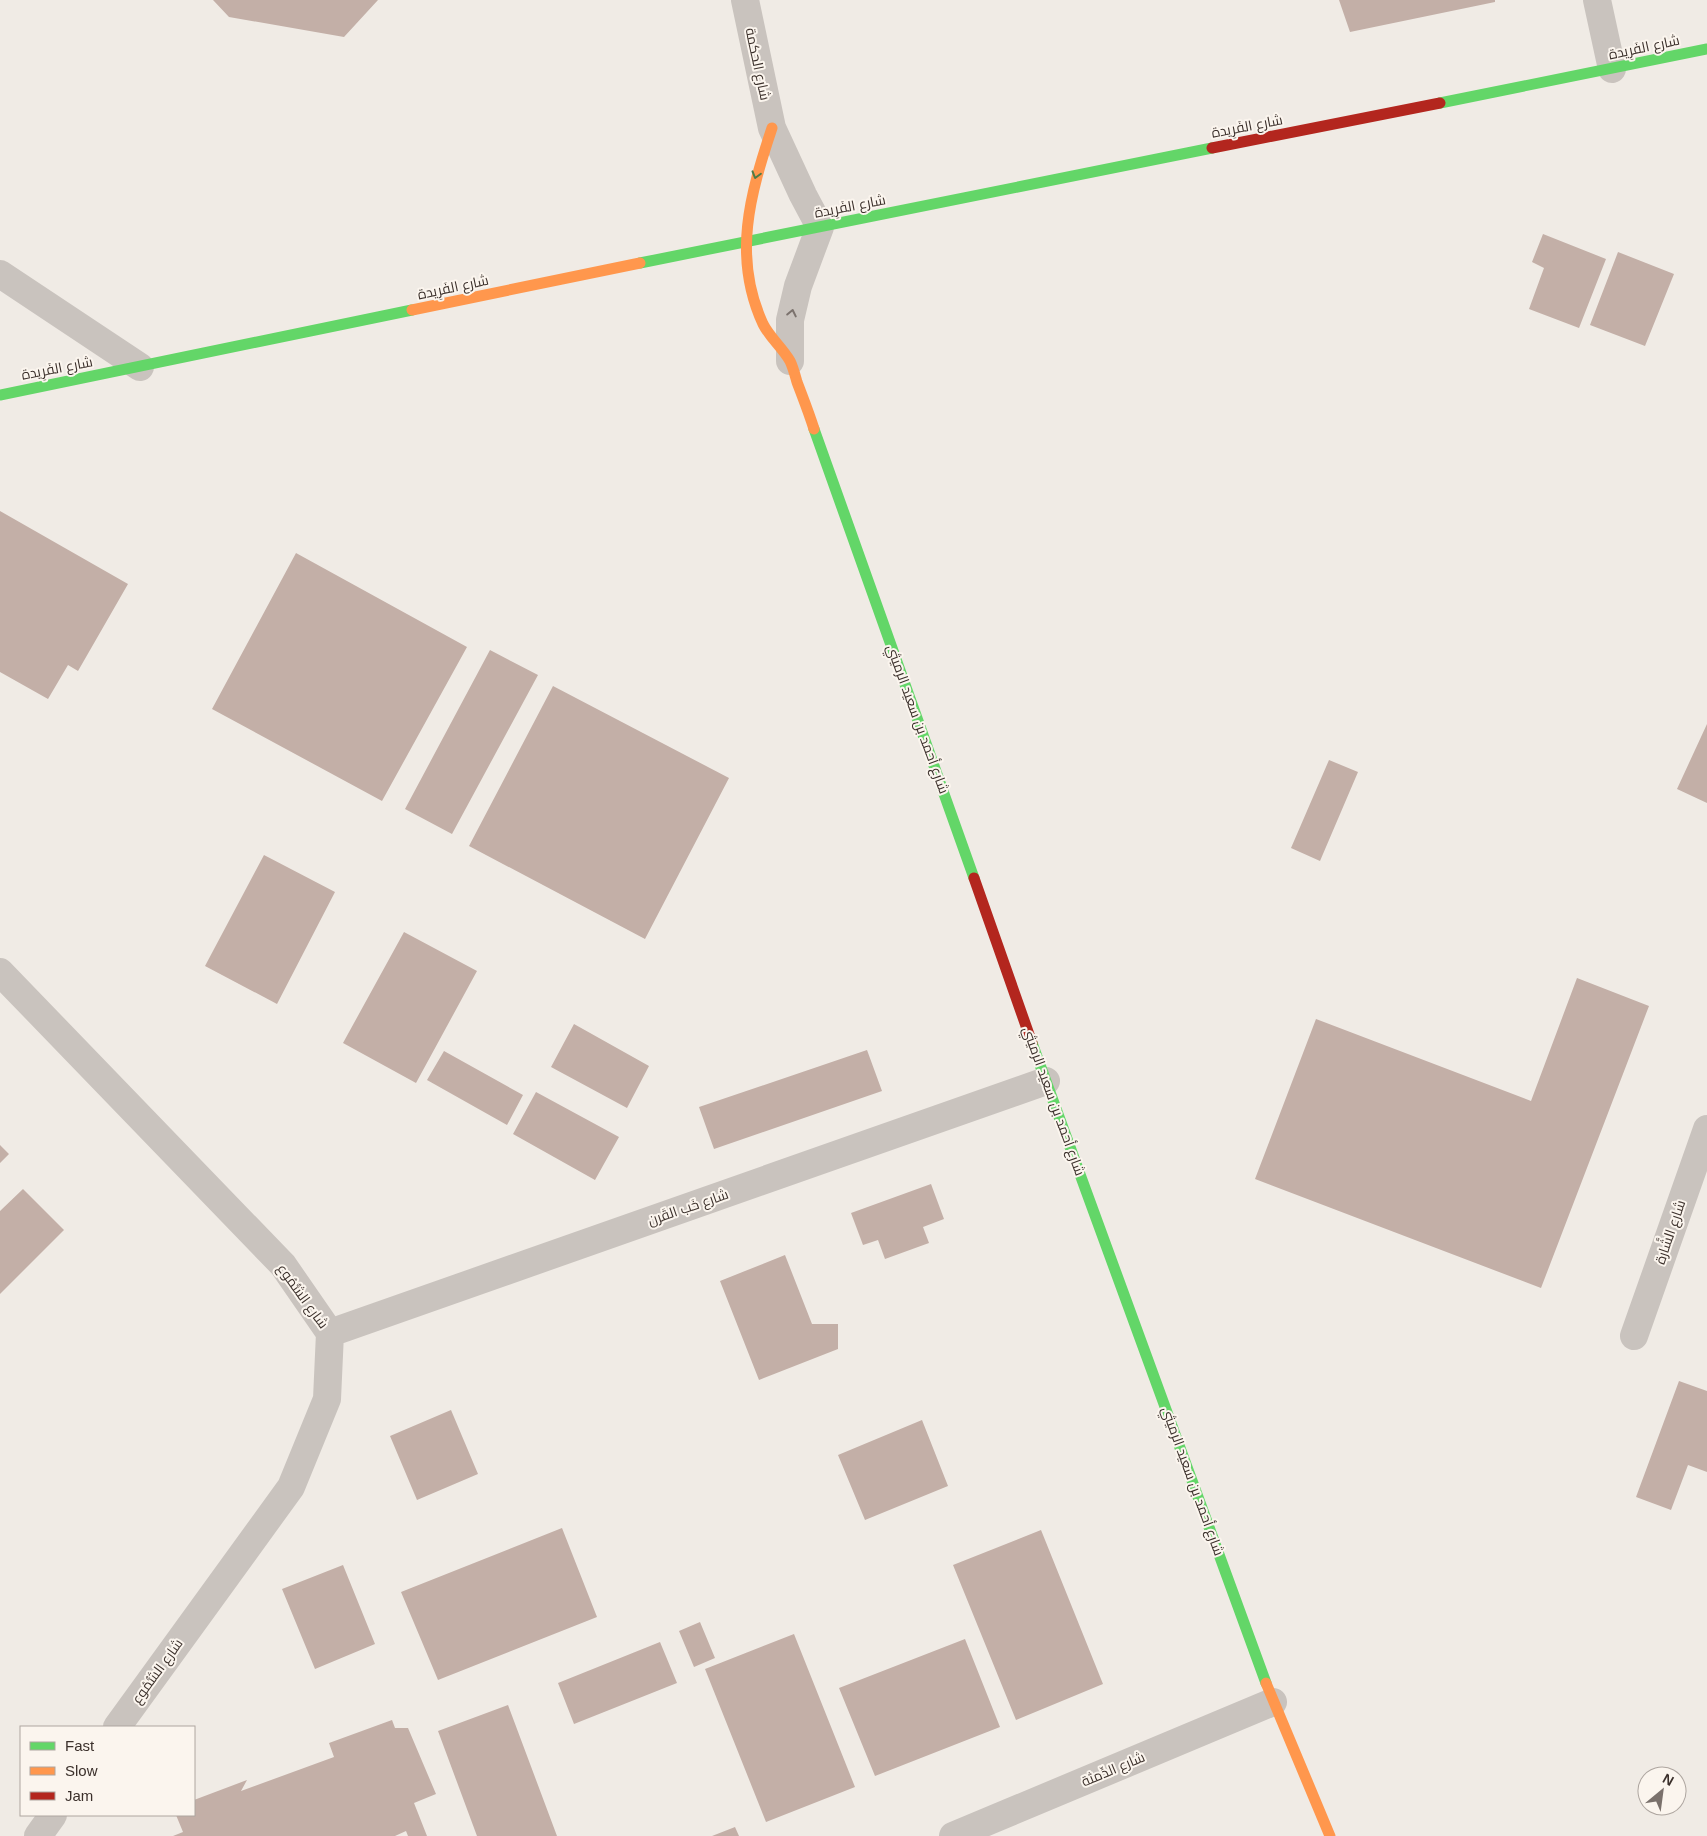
<svg xmlns="http://www.w3.org/2000/svg" width="1707" height="1836" font-family="Arial,Cairo,sans-serif">
	<style>
		.building { fill: #c3afa7 }
		.lines { fill: none; stroke-linecap: round; stroke-linejoin: round }
		.street { stroke: #c9c3be; stroke-width: 28 }
		.fast { stroke: #63d668; stroke-width: 11 }
		.slow { stroke: #ff974d; stroke-width: 11 }
		.jam { stroke: #b3261e; stroke-width: 11 }
		.oneway { stroke: #4d7b46 }
		.oneway2 { stroke: #7b726d }
		.labels { text-anchor: middle; dominant-baseline: central; stroke-width: 4; stroke-linejoin: round; paint-order: stroke }
		.street-label { font-size: 14px; fill: #3b302b; stroke: #fbf5ee }
	</style>
	<rect width="100%" height="100%" fill="#f0ebe5"/>
	<path class="building" d="M213,0h165l-34,37 -115,-20z
		M1339,0h156v2l-145,30z
		M1543,234l63,25 -27,69 -50,-19 15,-41 -12,-6z
		M1618,252l56,22 -29,72 -55,-21z
		M0,511l128,73 -50,87 -10,-6 -20,34 -48,-27z
		M296,553l171,94 -85,154 -170,-92z
		M490,650l48,25 -86,159 -47,-25z
		M553,686l176,92 -84,161 -176,-93z
		M1707,724v79l-30,-14z
		M1329,760l29,12 -38,89 -29,-13z
		M264,855l71,37 -58,112 -72,-38z
		M404,932l73,39 -61,112 -73,-40z
		M1577,978l72,28 -108,282 -286,-109 61,-160 215,82z
		M574,1024l75,42 -22,42 -76,-41z
		M867,1050l15,41 -168,58 -15,-42z
		M444,1051l79,44 -16,30 -80,-45z
		M536,1092l83,45 -24,43 -82,-46z
		M0,1145l9,9 -9,9z
		M931,1184l13,35 -21,8 6,16 -44,16 -7,-19 -15,5 -12,-32z
		M23,1189l41,41 -64,64v-83z
		M785,1255l27,69h26v25l-79,31 -39,-99z
		M1679,1381l28,10v81l-19,-7 -17,45 -35,-13z
		M451,1410l27,64 -61,26 -27,-64z
		M922,1420l26,66 -83,34 -27,-65z
		M562,1528l35,89 -159,63 -37,-88z
		M1041,1530l62,154 -87,36 -63,-155z
		M343,1565l32,79 -60,25 -33,-80z
		M700,1622l15,36 -21,9 -15,-36z
		M794,1634l61,153 -89,35 -61,-153z
		M965,1639l35,88 -125,49 -36,-88z
		M660,1642l17,41 -103,41 -16,-41z
		M508,1705l49,131h-80l-39,-105z
		M392,1720l3,8h13l28,66 -22,9 13,33h-19l-2,-5 -11,5h-222l10,-4 -7,-17h18v-15l53,-20 -6,11 93,-34 -5,-14z
		M735,1827l4,9h-27z"/>
	<g class="lines">
		<path class="street" d="M745,0l27,128 31,67 17,32 -22,59 -8,34v41
			M1597,0l15,69
			M0,274l140,93
			M0,972l283,293 47,68 -3,66 -36,88 -174,240
			M330,1333l716,-252
			M1634,1336l73,-207
			M38,1836l15,-21
			M953,1836l320,-134"/>
		<path class="fast" d="M1440,103l267,-54
			M640,263l572,-115
			M0,395l412,-85
			M814,429l160,449
			M1032,1043l234,640"/>
		<path class="slow" d="M772,128c-22,66 -40,129 -9,196 7,14 19,23 27,37 3,6 5,14 7,21 6,16 12,31 17,47
			M412,310l228,-47
			M1266,1683l64,153"/>
		<path class="jam" d="M1212,148l228,-45
			M974,878l58,165"/>
	</g>
	<defs><path id="oneway-chevron" d="M-2-3.5L2.5 0L-2 3.5" fill="none" stroke-width="1.6" stroke-linecap="round" stroke-linejoin="round" transform="scale(1.25)"/></defs>
	<use class="oneway" href="#oneway-chevron" transform="translate(756 175) rotate(106)"/>
	<use class="oneway2" href="#oneway-chevron" transform="translate(792 313) rotate(-78)"/>
	<g class="labels">
		<g class="street-label">
			<text transform="translate(1644 47) rotate(-12)">شارع الفَرِيدة</text>
			<text transform="translate(758 64) rotate(78)">شارع الحكمة</text>
			<text transform="translate(1247 126) rotate(-11)">شارع الفَرِيدة</text>
			<text transform="translate(850 206) rotate(-11)">شارع الفَرِيدة</text>
			<text transform="translate(453 287) rotate(-12)">شارع الفَرِيدة</text>
			<text transform="translate(57 368) rotate(-11)">شارع الفَرِيدة</text>
			<text transform="translate(918 719) rotate(70)">شارع أحمد بن سعيد الرميثي</text>
			<text transform="translate(1054 1101) rotate(70)">شارع أحمد بن سعيد الرميثي</text>
			<text transform="translate(688 1207) rotate(-19)">شارع خَب القَرن</text>
			<text transform="translate(1670 1232) rotate(-71)">شارع الشَّارة</text>
			<text transform="translate(303 1296) rotate(54)">شارع الشُّمُوع</text>
			<text transform="translate(1193 1481) rotate(70)">شارع أحمد بن سعيد الرميثي</text>
			<text transform="translate(157 1671) rotate(-54)">شارع الشُّمُوع</text>
			<text transform="translate(1113 1769) rotate(-23)">شارع الدِّمثة</text>
		</g>
	</g>
	<rect x="20" y="1726" width="175" height="90" fill="#fbf5ee" stroke="#aea6a0"/>
	<rect x="30" y="1742" width="25" height="8" fill="#63d668" stroke="#aea6a0"/>
	<text x="65" y="1751" font-size="15" fill="#3b302b">Fast</text>
	<rect x="30" y="1767" width="25" height="8" fill="#ff974d" stroke="#aea6a0"/>
	<text x="65" y="1776" font-size="15" fill="#3b302b">Slow</text>
	<rect x="30" y="1792" width="25" height="8" fill="#b3261e" stroke="#aea6a0"/>
	<text x="65" y="1801" font-size="15" fill="#3b302b">Jam</text>
	<g transform="translate(1662 1791) rotate(29)"><circle r="24" fill="#fbf5ee" stroke="#aea6a0"/>
	<path d="M0-4L9 19L0 12L-9 19Z" fill="#7a716c"/>
	<text y="-8" font-size="14" font-weight="bold" text-anchor="middle" fill="#3b302b">N</text>
	</g>
</svg>
